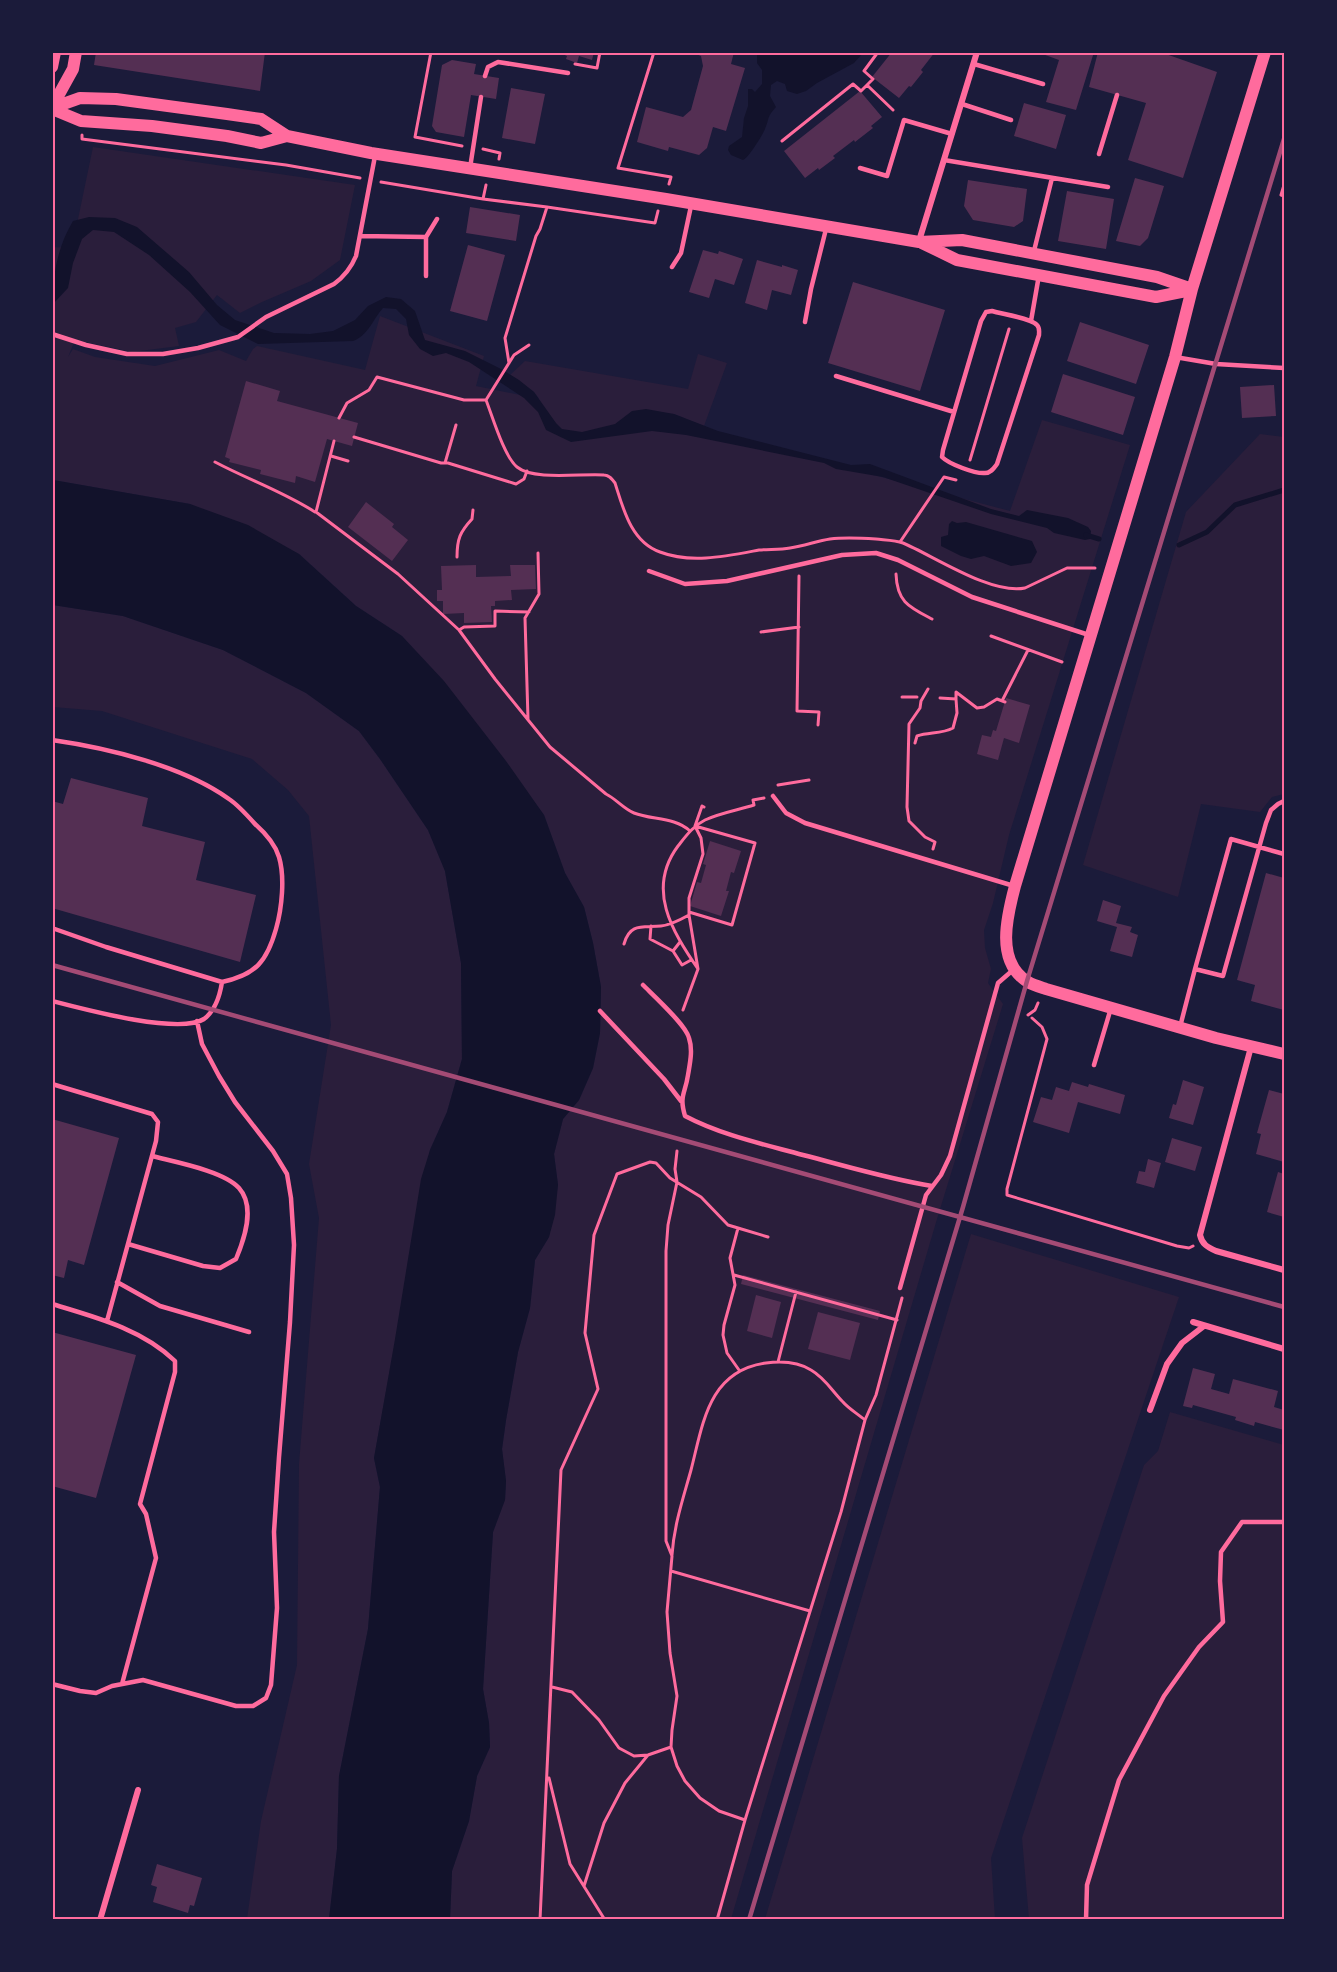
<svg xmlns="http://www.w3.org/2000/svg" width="1337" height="1972" font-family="'Archivo Narrow',sans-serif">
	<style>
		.green { fill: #2a1e3b }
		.water { fill: #12122b }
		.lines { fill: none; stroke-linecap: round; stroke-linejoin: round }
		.stream { stroke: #12122b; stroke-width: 5 }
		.building { fill: #542f53 }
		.path { stroke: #ff6b9d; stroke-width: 3 }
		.service { stroke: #ff6b9d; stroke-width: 4.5 }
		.minor { stroke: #ff6b9d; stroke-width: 6 }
		.secondary { stroke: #ff6b9d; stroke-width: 12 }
		.rail { stroke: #a44b75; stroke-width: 4.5 }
		.neatline { fill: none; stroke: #ff6b9d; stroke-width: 2 }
	</style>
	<rect width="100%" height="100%" fill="#1b1b3a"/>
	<path class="green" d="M93,147l262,38 -15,75 -29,21 -49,21 -22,11 -23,-18 -21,27 -21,6 4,18 -47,6 -57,-12 -7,17 5,-8 22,8 60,9 64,-16 27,11 7,-12 4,-3 108,24 15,-54 104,40 -8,30 63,13 -5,-7 -24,-17 15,-14 163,28 10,-35 29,9 -23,63 -30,-12 -42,-3 378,100 32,-91 88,25 -121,390 -16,68 -9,27 1,18 6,21 -3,14 15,21 -66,215 -206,700h-281l2,-48 17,-50 8,-45 13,-29 -1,-24 -6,-34 10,-157 12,-33 1,-18 -4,-32 4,-29 12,-68 12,-44 5,-48 14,-23 9,-52 -4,-31 9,-35 16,-19 14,-32 7,-35 1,-46 -8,-44 -9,-36 -19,-34 -21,-58 -142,-179 -46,-30 -57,-52 -109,-50 -137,-24 -1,-233 20,1z
		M1260,434l24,3v357l-12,3 -12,15 -59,-8 -23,93 -95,-32 103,-353z
		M53,605l70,11 100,34 83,43 53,38 21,28 48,71 17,41 16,92 1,96 -15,53 -17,38 -56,308 6,29 -12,142 -29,147 -2,73 -8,70h-82l14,-98 36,-156 2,-201 20,-246 -10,-54 22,-139 -22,-209 -21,-26 -36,-31 -150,-48 -49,-4z
		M971,1234l208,63 -188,561 4,61h-230z
		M1170,1412l114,33v474h-255l-7,-81 122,-373 14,-14z"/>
	<path class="water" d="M757,53h106l-9,10 -37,20 -11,8 -9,3 -10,-3 -2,-7 -8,-3 -6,4 -1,11 6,11c-10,11 -6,11 -11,22 -3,7 -16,28 -22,31l-12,-5 -3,-5 1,-4 13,-9 2,-19 4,-12v-17h4l3,3 7,-8v-14l-5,-7z
		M89,217l26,1 22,9 52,45 28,33 18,15 39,13 36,1 23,-3 22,-11 13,-14 18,-9 15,2 14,12 10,29 40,11 36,18 18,11 15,12 22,31 6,6 20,3 33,-8 17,-13 14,-2 28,5 44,17 133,34 19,-1 121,45 28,7 8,-6 41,8 20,9 3,4 -1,8 -5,1 -31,-7 -7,-5 -56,-14 -108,-37 -47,-8 -12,-6 -138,-28 -34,-4 -81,11 -25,-12 -8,-18 -14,-14 -55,-36 -23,-9 -13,3 -13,-7 -11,-14 -3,-16 -10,-10 -13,-1c-10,11 -15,28 -30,33l-95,3 -38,-19 -30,-33 -41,-37 -35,-23 -21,-2 -11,9 -9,24 -5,25 -15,16c-1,-29 5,-58 20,-83z
		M53,480l137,24 58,21 51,29 57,52 46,30 42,45 62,80 38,54 21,58 19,34 9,36 8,44 -1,46 -7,35 -14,32 -16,19 -9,35 4,31 -3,30 -6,22 -14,23 -5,48 -12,44 -12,68 -4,29 4,32 -1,19 -12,32 -10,157 6,34 1,24 -13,29 -8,45 -17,50 -2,48h-121l8,-70 2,-73 29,-147 12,-142 -6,-29 21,-119 26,-160 9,-29 17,-38 15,-53 -1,-96 -16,-92 -17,-41 -48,-71 -21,-28 -53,-38 -83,-43 -100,-34 -70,-11z
		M952,521l5,2 9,-1 66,19 5,11 -6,11 -20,3 -27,-10 -13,3 -10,-3 -20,-10v-9l7,-2 1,-11z"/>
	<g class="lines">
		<path class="stream" d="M1086,535l13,4
			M1179,545l28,-13 28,-27 49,-15"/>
	</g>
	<path class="building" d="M96,52h169l-5,39 -166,-26z
		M558,52h36l-2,8 -13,-4 -2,7 -11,-4 1,-3z
		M691,52h43l-3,12 14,4 -19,63 -13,-4 -6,21 -8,7 -30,-8 -1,4 -31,-9 9,-35 37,10 8,-7 12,-44 -2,-10z
		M892,52h43l-14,18 2,2 -12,15 -2,-1 -10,12 -27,-21z
		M1037,52h57l-18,58 -30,-8 13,-42z
		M1098,52h62l57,20 -34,106 -55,-18 18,-57 -57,-16z
		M452,60l24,4 -2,10 25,4 -3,21 -25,-4 -7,42 -28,-5 -4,-6 10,-61z
		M511,88l34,6 -10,50 -33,-6z
		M860,91l22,26 -11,9 2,2 -18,14 -1,-2 -21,16 2,2 -16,12 -1,-2 -13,10 -21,-27z
		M1024,103l42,12 -10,34 -42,-13z
		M1135,178l29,8 -16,52 -8,8 -24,-5z
		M968,180l59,9 -4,32 -9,6 -41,-7 -9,-14z
		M1067,191l47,8 -8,50 -48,-8z
		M470,207l50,8 -4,26 -50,-8z
		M468,245l37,10 -18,66 -37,-10z
		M703,250l15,4 1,-3 24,8 -9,26 -19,-6 -6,19 -20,-6z
		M757,260l25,7v-2l16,5 -7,25 -19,-5 -5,20 -22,-7z
		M853,282l92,28 -25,81 -92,-28z
		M1080,322l69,23 -13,39 -69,-23z
		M1063,374l72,23 -12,38 -72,-23z
		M246,381l34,10 -3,10 81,22 -6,23 -25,-7 -12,43 -19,-6 -1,7 -35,-9 1,-4 -32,-8 1,-3 -5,-2z
		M1274,385l2,31 -34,2 -2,-31z
		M366,502l28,22 -2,3 16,13 -16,21 -44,-34z
		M476,565v12l35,-1 -1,-11h25l1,24 -25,1 1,10 -17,1v5h-4l1,16 -28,1v-10l-21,1v-13h-6v-11h5l-1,-24z
		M1006,698l24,7 -11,38 -15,-5 -6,22 -21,-6 5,-19 9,2 2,-7 3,1z
		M71,778l77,20 -6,28 63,16 -9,38 60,15 -16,67 -188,-54v-107l11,3z
		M710,841l31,10 -7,22 -3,-1 -5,19h3l-8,25 -31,-10 7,-24 4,1 5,-18 -3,-1z
		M1266,873l18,5v132l-33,-9 4,-16 -18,-5z
		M1103,900l18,6 -5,17 16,4 -2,5 8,3 -6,22 -22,-6 7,-24 -20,-6z
		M1183,1080l21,7 -11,38 -24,-7 4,-14 3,1z
		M1072,1082l16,5 1,-3 36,11 -5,19 -42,-12 -9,31 -36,-11 8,-25 11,3 4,-13 13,4z
		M1269,1090l15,4v68l-28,-8 5,-20 -4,-1z
		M52,1119l67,19 -35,127 -16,-5 -4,18 -12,-3z
		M1172,1138l30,9 -7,24 -30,-9z
		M1148,1159l13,4 -7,25 -18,-5 3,-12 6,1z
		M1278,1172l6,2v43l-17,-5z
		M743,1275l137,36 -2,9 -137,-36z
		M756,1295l25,7 -9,36 -25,-7z
		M818,1312l42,11 -10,37 -42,-11z
		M52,1332l84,23 -40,143 -44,-12z
		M1193,1368l22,6 -4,15 18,5 4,-15 45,12 -4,16 10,3v20l-29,-8 -1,4 -19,-6 1,-3 -43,-12 -1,3 -9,-2z
		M157,1864l45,14 -8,28 -4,-1 -2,8 -35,-11 4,-15 -6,-2z"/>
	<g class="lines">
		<path class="path" d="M431,52l-16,85 47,9
			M654,52l-36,116 53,9 -2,7
			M575,64l22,4 3,-16
			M867,85l26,25
			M82,135v4l204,26 74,13
			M782,141l71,-57 8,7 12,-12 -9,-8 14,-19
			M483,149l17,4 -1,6
			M381,182l102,17 64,8 -7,22 -4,7 -31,102 4,25
			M1284,185l-3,10 3,1
			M483,199l3,-14
			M547,207l108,16 3,-12
			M486,400c7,18 18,56 31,67 17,14 66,6 87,8 5,0 8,4 11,8 8,25 16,59 45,69 31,12 67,4 99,-2 10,-1 21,0 31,-2 14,-2 27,-7 40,-9 15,-2 31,-1 46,0 8,1 19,1 27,4 31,13 88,52 122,45l42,-20h28
			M486,400l28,-45 15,-10
			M339,418l8,-15 22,-13 8,-13 87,23h22
			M354,437l87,26h7l68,21 8,-5 3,-8
			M334,441l-18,71 82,62 61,56 36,49 55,68 56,47c10,5 18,15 28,19 18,7 41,4 56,18
			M331,456l17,5
			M970,460l39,-131
			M215,462c34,18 67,29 100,50
			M445,463l11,-38
			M900,542l44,-65 12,3
			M457,557c0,-18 3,-25 15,-38l1,-9
			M896,574c1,28 13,33 36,45
			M799,576l-2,135 22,1 -1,13
			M459,630l5,-3 31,-1v-15l34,1
			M761,632l38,-5
			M991,636l71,26
			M928,689l-7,12 -1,7 -11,16 -2,83 2,14 16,16 10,5 -2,7
			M902,697h15
			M940,698l16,1v-7l21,16 7,-1 13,-8 8,3
			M1002,701l26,-51
			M528,719l-3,-101 14,-24 -1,-41
			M915,743l2,-7c12,-4 25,-2 36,-8l4,-15 -1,-14
			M778,785l31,-5
			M689,912l43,13 23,-82 -60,-17
			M651,926l-1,13 23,12
			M680,942l-7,9 9,14 9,-5
			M624,944c6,-22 20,-16 37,-18 10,-1 19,-6 28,-11
			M698,969c-26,-38 -52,-80 -20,-123 8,-10 15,-20 27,-26 15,-7 33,-10 49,-15l-1,-5 11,-2
			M683,1010l15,-41 -9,-54v-17l14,-44 -2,-16 -6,-12 7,-20 2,1
			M1028,1015l7,-5 3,-7
			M1032,1018l10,9 5,12 -40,150v6l170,51 12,2 4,-2
			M677,1151l-2,18 2,13 -9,43 -2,26v290l6,15 -5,56 3,41 7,43 -5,34 -1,17 6,19 8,15 15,17 19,13 26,9
			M738,1228l30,9
			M734,1275l163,45
			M778,1362l18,-70
			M672,1555c2,-30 11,-56 19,-85 12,-46 17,-99 75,-107 15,-2 32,-1 45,7 14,8 21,21 32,32 6,7 15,12 22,18
			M671,1571l139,40
			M552,1687l20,5 27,28 20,28 15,8 14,-1 23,-8
			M549,1778l21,86 35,56
			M584,1886l20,-63 21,-40 23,-28
			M540,1920l21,-450 37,-81 -13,-56 9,-98 23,-61 33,-12 6,1 14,15 31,19 27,28 10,3 -8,30 5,27 -11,40 -1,10 4,18 12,17
			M717,1920l28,-100 96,-308 24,-92 11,-25 26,-97"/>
		<path class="service" d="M974,64l69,20
			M485,76l3,-9 10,-5 70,11
			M962,104l49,16
			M1099,154l18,-59
			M944,160l164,27
			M470,168l11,-71
			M860,168l27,8 17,-56 48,14
			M360,236l66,1 11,-18
			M1034,251l18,-73
			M672,267l9,-14 10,-47
			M426,276v-39
			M992,311c9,3 39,7 45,14 3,3 2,6 2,10l-42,129c-3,4 -6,9 -12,9 -10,1 -36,-9 -43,-16l1,-7 38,-129 5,-9z
			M1031,321l8,-46
			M805,322l6,-33 15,-60
			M52,334l34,11 41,9h36l35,-6 40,-11 28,-20 68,-33c11,-8 17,-16 22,-28l19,-100
			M1175,357l41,7 68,4
			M836,376l118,36
			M649,571l36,13 42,-3 115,-26 34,-2 22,7 74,37 117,38
			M52,740c56,8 131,26 177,59 9,6 18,16 26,25 9,8 20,20 24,33 6,20 3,51 -3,72 -9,32 -20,46 -54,53l-116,-35 -54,-19
			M773,796l13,17 19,10 209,63
			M1284,801l-6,3 -7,6 -5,13 -43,153 -28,-7 36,-130 53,15
			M643,985c11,11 43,40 46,53 4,12 1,25 -1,37 -3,20 -9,20 -3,41 36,19 78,28 118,39 43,11 85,24 129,31
			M52,1001c31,8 127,34 152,18 12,-9 16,-24 18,-37
			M600,1011l64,68 17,22
			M1180,1027l15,-58
			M1094,1065l17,-57
			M52,1084l100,30 6,8 -2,19 -49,180
			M128,1244l75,22 17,2 16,-9c8,-19 20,-52 3,-71 -15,-17 -64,-26 -87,-32
			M117,1282l43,24 89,26
			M900,1288l26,-93 15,-20 9,-19 48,-173 15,-13
			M52,1304c43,13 90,25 123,57v11l-35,132 6,10 10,44 -34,126
			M52,1684l28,7 16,2 16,-7 31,-6 93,26h17l13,-8 5,-13 6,-77 -3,-76 5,-75 11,-135 4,-77 -3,-47 -4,-24 -14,-23 -38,-49 -16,-26 -17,-32 -5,-23
			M1086,1920l1,-35 32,-105 45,-84 35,-49 24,-25 -3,-41 1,-29 21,-30h42"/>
		<path class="minor" d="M919,241l58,-189
			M1251,1047l-51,188c2,9 7,12 16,16l68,19
			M1193,1322l91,27
			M1150,1410l17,-46 15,-21 22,-17
			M100,1920l38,-130"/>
		<path class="secondary" d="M1265,52l-73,237 -17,68 -160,529c-8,30 -20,76 13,96 5,3 12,5 18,7l170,49 68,16
			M52,67l3,-15
			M52,107l21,-38 3,-17
			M52,108l28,-10 36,1 111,15 34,5 26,17 84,17 295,46 253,43 43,-2 195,37 35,12
			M52,109l29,12 71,5 75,10 34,7 26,-7
			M922,243l35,17 199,37 35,-7"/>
		<path class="rail" d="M52,965l1232,342
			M749,1920l214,-713 64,-226 257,-842"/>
	</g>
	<rect width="1337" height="1972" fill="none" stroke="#1b1b3a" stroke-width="108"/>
	<rect x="54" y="54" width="1229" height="1864" class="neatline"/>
</svg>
